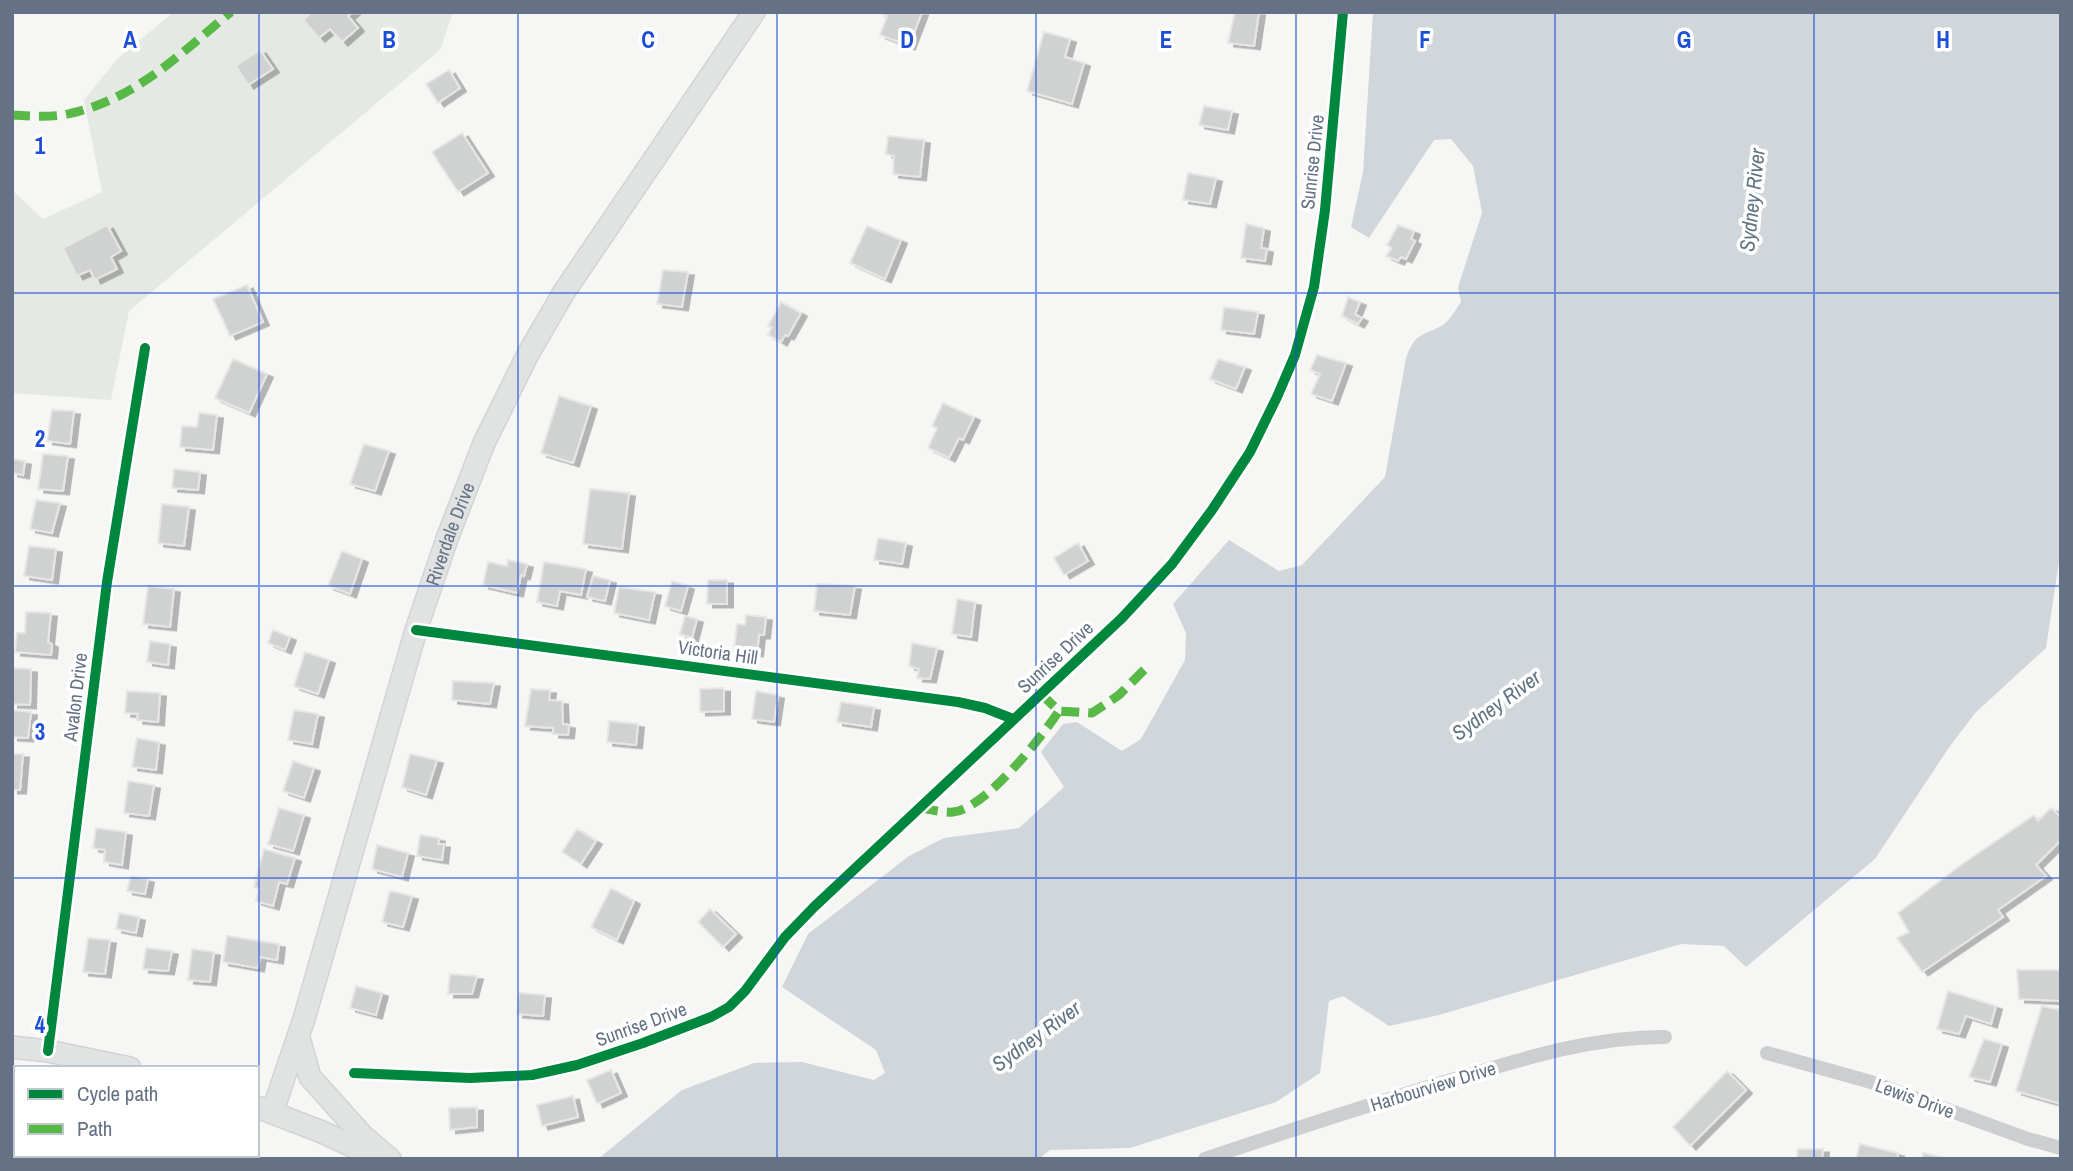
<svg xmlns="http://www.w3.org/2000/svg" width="2073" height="1171" font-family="'Archivo Narrow',sans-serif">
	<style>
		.green { fill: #e5e9e3 }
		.water { fill: #d0d6da }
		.building { fill: #d0d2d2; stroke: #e6e6e4; stroke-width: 2; filter: url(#shadow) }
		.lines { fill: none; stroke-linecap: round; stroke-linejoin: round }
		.secondary-casing { stroke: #d2d4d4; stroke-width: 24 }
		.minor { stroke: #cdced0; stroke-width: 14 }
		.secondary { stroke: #e1e2e2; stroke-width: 21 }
		.quiet { stroke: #58b947; stroke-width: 9; stroke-dasharray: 18 9; stroke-linecap: butt }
		.cycleway-casing { stroke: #fff; stroke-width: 15 }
		.cycleway { stroke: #00873e; stroke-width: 10 }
		.grid { fill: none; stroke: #1d4ed8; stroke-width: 2; stroke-opacity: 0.55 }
		.labels { text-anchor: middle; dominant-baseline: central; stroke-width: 7; stroke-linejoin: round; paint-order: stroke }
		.street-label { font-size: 19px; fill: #657285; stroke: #fff }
		.water-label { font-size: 21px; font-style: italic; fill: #617482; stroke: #fff }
		.grid-label { font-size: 23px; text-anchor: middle; font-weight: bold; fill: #1d4ed8; stroke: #fff; stroke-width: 7; stroke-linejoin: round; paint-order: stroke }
	</style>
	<defs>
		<filter id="shadow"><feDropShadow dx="6" dy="3.5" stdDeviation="0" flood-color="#0004"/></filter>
	</defs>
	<rect width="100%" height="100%" fill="#f6f6f5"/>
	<path class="green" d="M174,12h279l-13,38 -311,261 -18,89 -99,-7v-203l31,29 59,-27 -18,-92 34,-42z"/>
	<path class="water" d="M1373,12h688v536l-15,100 -70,64 -26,34 -75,113 -129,108 -22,-21 -43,-2 -242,71 -50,11 -46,-30 -14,5 -9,72 -44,29 -146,46 -80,2 -11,9h-441l84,-69 72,-27 48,-1 72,18 11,-7 -9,-23 -94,-63 26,-53 101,-78 35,-18 75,-10 45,-41 -23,-35 22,-28 14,-2 45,29 19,-12 44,-79 1,-27 -13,-29 56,-64 50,31 23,-6 83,-88 21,-119c10,-27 16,-21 37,-33 7,-5 13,-16 18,-23l-3,-15 24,-74 -9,-47 -22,-27 -17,1 -65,98 -18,-11 12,-55z"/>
	<path class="building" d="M312,12h41l-5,4 10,12 -16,14 -12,-13 -11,9 -16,-18z
		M878,12h44l-13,34 -29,-11 7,-19z
		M1235,12h24l-5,34 -26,-3z
		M1044,32l26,7 -5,18 19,6 -12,41 -45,-13z
		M260,50l13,19 -25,16 -12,-19z
		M449,70l11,18 -22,15 -12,-19z
		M1204,106l28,5 -4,19 -29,-5z
		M462,133l26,40 -30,19 -26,-40z
		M888,136l36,4 -4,37 -27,-3 1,-18 -8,-2z
		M1188,173l28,5 -6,26 -27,-4z
		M1246,224l18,4 -3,20 6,1 -2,12 -24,-3z
		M107,225l14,26 -10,6 6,12 -22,11 -5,-10 -13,6 -14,-28z
		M1398,225l16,6 -3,8 4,2 -9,18 -5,-2 -3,4 -12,-5 6,-8 -5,-3z
		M867,226l34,14 -16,39 -35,-16z
		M663,270l25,2 -6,35 -25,-3z
		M247,285l16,37 -33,14 -17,-37z
		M1348,297l12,5 -5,12 7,4 -4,6 -16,-8z
		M781,302l20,11 -13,23 -3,-1 -4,7 -13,-7 4,-8 -4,-1z
		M1224,307l34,5 -4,22 -33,-4z
		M1317,355l29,8 -14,38 -21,-7 9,-20 -10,-4z
		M233,359l34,15 -18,39 -34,-15z
		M1218,359l27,8 -9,22 -26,-10z
		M559,396l32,10 -18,57 -32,-10z
		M943,403l31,14 -11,23 -4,-2 -10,20 -21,-10 9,-20 -5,-2z
		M52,410l22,1 -4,33 -23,-3z
		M199,413l18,2 -4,35 -33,-3 2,-21 15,1z
		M364,444l25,7 -14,40 -25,-7z
		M43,454l25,2 -5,35 -25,-2z
		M12,459l13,2 -2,14 -11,-2z
		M174,469l26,3 -2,18 -26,-2z
		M590,489l39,4 -7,56 -39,-5z
		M36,500l24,3 -8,30 -22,-4z
		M162,504l27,3 -5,39 -26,-3z
		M878,538l28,5 -4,21 -28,-4z
		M1078,543l10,18 -24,14 -10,-17z
		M29,546l27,3 -4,31 -28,-4z
		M342,551l20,8 -12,35 -22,-8z
		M508,560l19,4 -3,12 -3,-1 -4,18 -34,-8 5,-23 19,4z
		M544,562l42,7 -5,26 -21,-4 -3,15 -20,-4z
		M593,576l17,4 -5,21 -18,-4z
		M708,580h19v24h-20z
		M672,581l16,5 -7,25 -16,-5z
		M817,584l38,2 -5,29 -36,-4z
		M148,586l26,3 -4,38 -27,-3z
		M619,587l36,5 -6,28 -35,-7z
		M957,599l18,3 -4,35 -19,-3z
		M26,612l25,1 -3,29 4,2 -1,11 -36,-3 2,-19h8z
		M746,615l20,2 -2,18h-5l-2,18 -23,-3 3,-26 8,1z
		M685,616l12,3 -5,19 -12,-4z
		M273,630l17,7 -5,13 -17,-7z
		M150,641l20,3 -2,21 -21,-3z
		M912,643l25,5 -7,31 -13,-1 2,-9 -10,-3z
		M305,652l24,8 -11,34 -24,-8z
		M12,668l19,1 -1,36 -18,-1z
		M453,681l41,2 -4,21 -38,-4z
		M724,688v23l-24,1v-23z
		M531,689l19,1 -1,10 13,1 1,23 6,1 -1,10 -15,-1v-6l-28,-2z
		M127,691l33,2 -2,29 -21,-2 1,-6 -13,-1z
		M756,691l22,4 -4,27 -22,-3z
		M841,702l33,5 -3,20 -34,-5z
		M12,710l19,2 -3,26 -16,-1z
		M294,710l24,4 -6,30 -24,-4z
		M609,721l29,3 -2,21 -29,-3z
		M137,738l22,4 -3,28 -24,-3z
		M12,754h11l-3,36h-8z
		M410,754l27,6 -11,35 -24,-8z
		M293,761l21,7 -10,30 -21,-7z
		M128,781l26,4 -5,31 -25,-3z
		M279,808l25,7 -11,36 -25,-7z
		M2051,808l10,9v23l-25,25 10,11 -48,34 5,7 -81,55 -25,-34 12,-6 -11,-19 63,-48 73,-50 4,6z
		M96,828l30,4 -4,33 -18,-3 1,-12 -12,-2z
		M577,829l19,12 -15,23 -19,-12z
		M420,835l19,3 -1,6h6l-2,16 -25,-4z
		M377,845l31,8 -6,24 -30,-8z
		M264,849l31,9 -8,26 -8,-2 -6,24 -17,-5 3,-12 -5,-2z
		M131,876l17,3 -3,15 -18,-3z
		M611,888l23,13 -17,39 -26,-13z
		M390,891l22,5 -9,31 -21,-5z
		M710,909l26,25 -13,13 -25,-25z
		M119,913l20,4 -3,16 -20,-4z
		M227,936l52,8 -2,16 -17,-3 -2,11 -35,-6z
		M88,938l22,2 -5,34 -22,-2z
		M146,948l26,3 -4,20 -25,-2z
		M192,949l22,3 -4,30 -22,-2z
		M2017,970h44v31l-42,-2z
		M450,974l27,2 -5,18h-24z
		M356,986l26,7 -6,22 -26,-7z
		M1948,991l48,15 -5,18 -25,-8 -7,18 -22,-5z
		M519,993l26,2 -2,21 -26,-2z
		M2042,1006l19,4v94l-45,-13z
		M1984,1039l18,5 -12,38 -21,-5z
		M611,1070l10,23 -24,11 -10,-24z
		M1727,1071l19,19 -56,56 -17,-19z
		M573,1096l5,21 -36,9 -5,-21z
		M477,1107v20l-27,3 -1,-22z
		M1860,1144l38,9 -1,6h-41z
		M1798,1149h25l-1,10h-25z
		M1923,1153l26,6h-27z
		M155,1155h38l-1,4h-38z"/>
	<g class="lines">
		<g class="secondary-casing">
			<g id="secondary">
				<path d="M299,1038l11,39 52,58 28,24"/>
				<path d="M12,1047l36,4 82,17"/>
				<path d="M257,1107l65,25 56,26"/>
				<path id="s1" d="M272,1113l32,-94 112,-389 32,-94 36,-93 44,-89 36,-62 190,-280"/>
			</g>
		</g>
		<path class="minor" d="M416,630l542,72 27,6 28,11
			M48,1051l59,-469 38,-234
			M1767,1053l104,29 157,57 33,9
			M354,1073l116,5 62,-3 45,-10 66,-22 68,-26 18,-10 16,-16 40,-54 29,-30 308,-289 50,-54 40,-54 38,-58 27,-55 18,-42 19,-68 11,-77 18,-198
			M1205,1159c80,-27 160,-53 240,-77 74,-22 142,-45 220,-45"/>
		<use href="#secondary" class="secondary"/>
		<path class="quiet" d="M12,115c19,1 42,3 60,-2 65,-15 109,-60 159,-101
			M1041,694l18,17 33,2 27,-18 28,-28
			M920,808c10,1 23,5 33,4 32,-3 88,-74 106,-101"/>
		<g class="cycleway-casing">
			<path id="cycleway" d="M416,630l542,72 27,6 28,11
				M48,1051l59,-469 38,-234
				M354,1073l116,5 62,-3 45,-10 66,-22 68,-26 18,-10 16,-16 40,-54 29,-30 308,-289 50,-54 40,-54 38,-58 27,-55 18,-42 19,-68 11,-77 18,-198"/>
		</g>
		<use href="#cycleway" class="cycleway"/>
	</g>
	<path class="grid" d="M259,12v1147M518,12v1147M777,12v1147M1036,12v1147M1296,12v1147M1555,12v1147M1814,12v1147M12,293h2049M12,586h2049M12,878h2049"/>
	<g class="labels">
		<g class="street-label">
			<text transform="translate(1312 162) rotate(-84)">Sunrise Drive</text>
			<text stroke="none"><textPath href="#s1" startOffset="606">Riverdale Drive</textPath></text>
			<text transform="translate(718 652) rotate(8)">Victoria Hill</text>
			<text transform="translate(1055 657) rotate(-43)">Sunrise Drive</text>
			<text transform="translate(75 697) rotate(-83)">Avalon Drive</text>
			<text transform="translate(641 1024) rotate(-20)">Sunrise Drive</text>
			<text transform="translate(1433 1086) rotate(-17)">Harbourview Drive</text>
			<text transform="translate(1915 1098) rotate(20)">Lewis Drive</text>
		</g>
		<g class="water-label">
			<text transform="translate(1752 200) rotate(-84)">Sydney River</text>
			<text transform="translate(1496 705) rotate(-36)">Sydney River</text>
			<text transform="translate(1036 1036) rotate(-36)">Sydney River</text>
		</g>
	</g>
	<g class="grid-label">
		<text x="130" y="48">A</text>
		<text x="389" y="48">B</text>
		<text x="648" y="48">C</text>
		<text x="907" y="48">D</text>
		<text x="1166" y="48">E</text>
		<text x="1425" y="48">F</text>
		<text x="1684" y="48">G</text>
		<text x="1943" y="48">H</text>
		<text x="40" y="154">1</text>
		<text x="40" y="447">2</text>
		<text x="40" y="740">3</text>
		<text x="40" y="1033">4</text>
	</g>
	<rect width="2073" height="1171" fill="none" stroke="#657285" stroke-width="28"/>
	<rect x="14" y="1066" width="245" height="91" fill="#ffffff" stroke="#c1c7ce" stroke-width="2"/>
	<rect x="28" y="1089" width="35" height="10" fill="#00873e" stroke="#c1c7ce" stroke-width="2"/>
	<text x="77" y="1101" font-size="21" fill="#657285">Cycle path</text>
	<rect x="28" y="1124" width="35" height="10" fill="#58b947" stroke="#c1c7ce" stroke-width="2"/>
	<text x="77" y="1136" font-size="21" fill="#657285">Path</text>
</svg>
